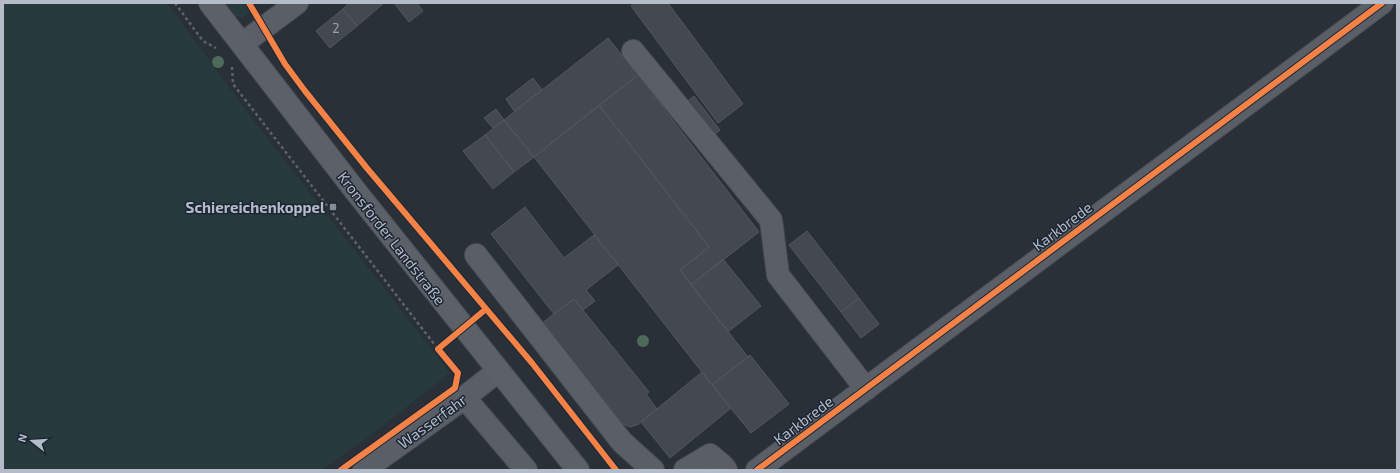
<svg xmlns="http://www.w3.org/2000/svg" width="1400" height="473" font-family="'Exo 2',sans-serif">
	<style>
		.green { fill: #273a3e }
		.building { fill: #444950; stroke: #52575f }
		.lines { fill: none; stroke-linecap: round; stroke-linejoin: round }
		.minor-casing { stroke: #484c53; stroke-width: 24 }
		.major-casing { stroke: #484c55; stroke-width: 24 }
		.path { stroke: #5d636a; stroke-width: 2.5; stroke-dasharray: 3 3; stroke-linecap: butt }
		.minor { stroke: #5a5e66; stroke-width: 22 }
		.major { stroke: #5c6168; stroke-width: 22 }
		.cycleway-casing { stroke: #1d2633; stroke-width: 8 }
		.cycleway { stroke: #f48246; stroke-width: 6 }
		.tree { fill: #4e6a5a }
		.poi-dot { fill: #848b96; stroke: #1d2633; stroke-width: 1.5 }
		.labels { text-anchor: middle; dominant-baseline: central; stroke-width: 3; stroke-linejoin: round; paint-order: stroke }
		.number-label { font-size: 13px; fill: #989fab }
		.poi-label { font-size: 15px; font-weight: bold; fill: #b4bcc9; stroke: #1d2633; text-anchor: end }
		.street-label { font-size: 15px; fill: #b4bcc9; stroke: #1d2633 }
	</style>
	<rect width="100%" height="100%" fill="#2a3038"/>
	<path class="green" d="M3,3h164l87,118 196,252 -82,64 -46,33h-319z
		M218,3h36l-4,9 -8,6 -16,-5z"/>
	<path class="building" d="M349,3h35l-27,23 -14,-17z
		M394,3h23l6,8 -14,11z
		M636,3h32l75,101 -25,19 -87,-117z
		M343,9l14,17 -27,22 -14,-17z
		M608,38l30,37 -104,82 -30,-37z
		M638,75l121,157 -68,53 -11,-15 29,-23 -110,-142z
		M533,78l9,12 -28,21 -8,-12z
		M694,96l26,34 -8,7 -27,-34z
		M599,105l110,142 -29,23 68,87 -36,28 -178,-228z
		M496,109l8,11 -11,8 -9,-10z
		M504,120l30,37 -20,15 -29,-37z
		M485,135l29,37 -21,17 -30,-38z
		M525,207l39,51 30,-23 24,30 -32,25 9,11 -12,9 -9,-11 -20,15 -63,-80z
		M807,231l52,67 -18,14 -52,-67z
		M723,259l38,47 -33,26 -37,-47z
		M859,298l20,26 -18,14 -20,-26z
		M574,299l75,93 -3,2 11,15 -18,15 -9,3 -11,-5 -77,-99z
		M750,355l39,49 -38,29 -39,-48z
		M702,372l29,36 -61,50 -29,-36z"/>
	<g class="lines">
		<g class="minor-casing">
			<path id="minor" d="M242,44l55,-41
				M633,51l138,169 7,55 88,114
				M476,255l146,187 31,28
				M464,397l62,73
				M364,470l92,-66 42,-33
				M685,470l25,-15 13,11 3,4
				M757,470l625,-467"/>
		</g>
		<g class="major-casing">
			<path id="major" d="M210,3l147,190 221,277"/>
		</g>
		<path class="path" d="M175,3l28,38 13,7
			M232,67l1,17 205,265"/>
		<use href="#minor" class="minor"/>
		<use href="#major" class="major"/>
		<g class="cycleway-casing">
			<path id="cycleway" d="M249,3l36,61 20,27 61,76 166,196 84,107
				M341,470l114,-82 3,-15 -20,-24 48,-40
				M757,470l625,-467"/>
		</g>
		<use href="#cycleway" class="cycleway"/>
	</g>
	<g class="tree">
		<circle cx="218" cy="62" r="6"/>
		<circle cx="643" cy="341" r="6"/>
	</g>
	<rect class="poi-dot" x="329" y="203" width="8" height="8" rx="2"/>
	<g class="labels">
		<g class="number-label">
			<text x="336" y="28">2</text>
		</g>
		<g class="poi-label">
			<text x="325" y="207">Schiereichenkoppel</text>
		</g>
		<g class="street-label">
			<text transform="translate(1062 226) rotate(-37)">Karkbrede</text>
			<text transform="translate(392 238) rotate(52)">Kronsforder Landstraße</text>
			<text transform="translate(803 420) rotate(-37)">Karkbrede</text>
			<text transform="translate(432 421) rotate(-36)">Wasserfahr</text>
		</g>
	</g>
	<rect width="1400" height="473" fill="none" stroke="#b4bcc9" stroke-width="8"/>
	<g transform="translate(32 441) rotate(287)" stroke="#1d2633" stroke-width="3" paint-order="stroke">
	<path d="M0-3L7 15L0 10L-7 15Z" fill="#b4bcc9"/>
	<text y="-6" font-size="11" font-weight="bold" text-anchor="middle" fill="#b4bcc9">N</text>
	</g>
</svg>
